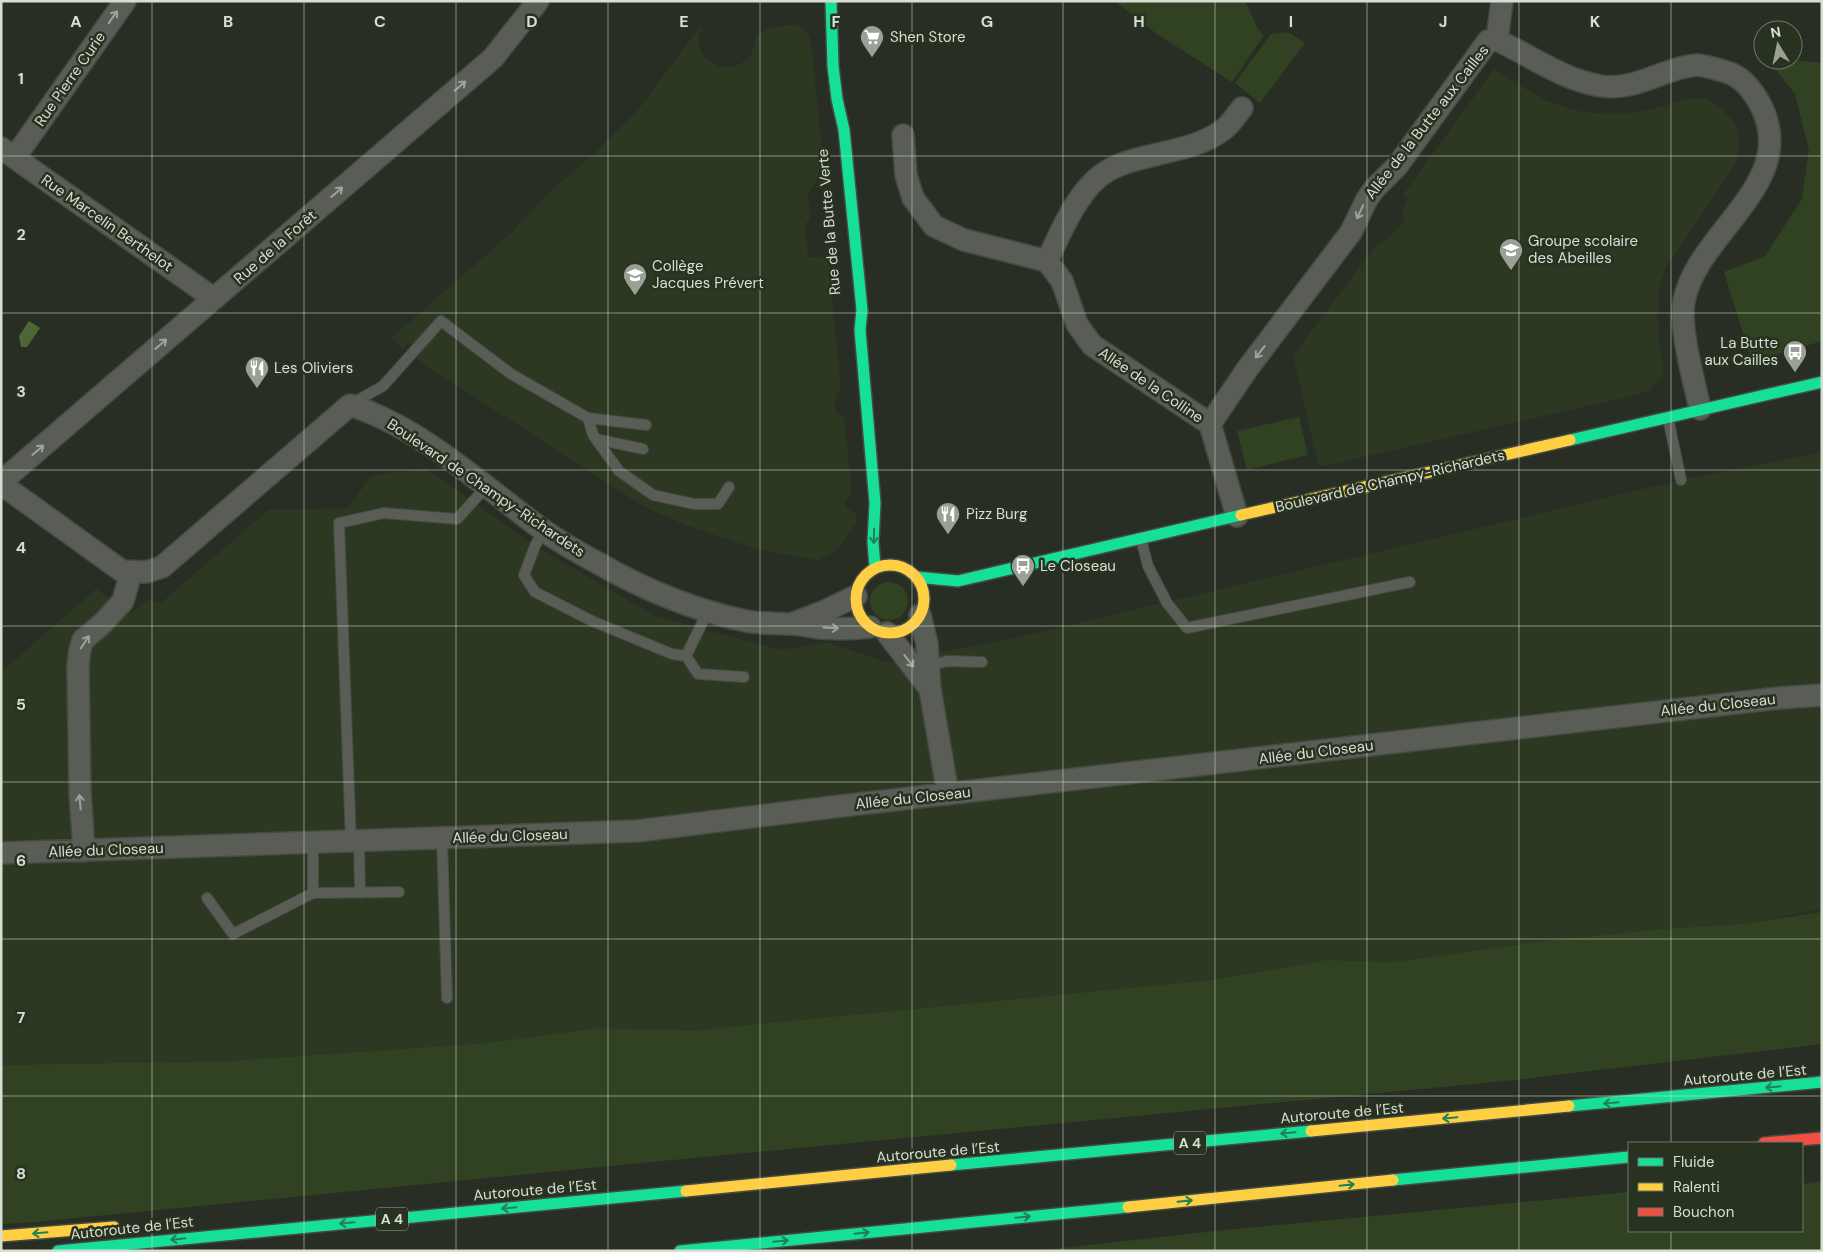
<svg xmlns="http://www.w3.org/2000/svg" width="1823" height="1252" font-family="'DM Sans',sans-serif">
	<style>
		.built { fill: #2c3822 }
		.green { fill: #314222 }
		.water { fill: #4c6636 }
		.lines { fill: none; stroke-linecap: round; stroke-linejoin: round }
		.lane-casing { stroke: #454a42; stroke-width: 12 }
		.street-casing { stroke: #454a42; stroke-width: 24 }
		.fast-casing { stroke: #454a42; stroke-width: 14 }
		.slow-casing { stroke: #454a42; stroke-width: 14 }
		.jam-casing { stroke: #454a42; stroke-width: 14 }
		.lane { stroke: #595d56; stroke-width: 10 }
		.street { stroke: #595d56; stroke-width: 21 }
		.fast { stroke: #16e098; stroke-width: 11 }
		.slow { stroke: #ffcf43; stroke-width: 11 }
		.jam { stroke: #f24e42; stroke-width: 11 }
		.oneway { stroke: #9ea49a }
		.oneway2 { stroke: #208057 }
		.grid { fill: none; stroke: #d7ded2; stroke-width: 1; stroke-opacity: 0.55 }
		.labels { text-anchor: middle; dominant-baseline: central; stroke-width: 5; stroke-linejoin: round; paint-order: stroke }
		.shield { fill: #283221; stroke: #a2aa9d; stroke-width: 1 }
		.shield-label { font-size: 14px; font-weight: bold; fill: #d7ded2 }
		.poi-label { font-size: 15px; fill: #d7ded2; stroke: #283221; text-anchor: start }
		.street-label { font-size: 15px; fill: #d7ded2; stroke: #283221 }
		.grid-label { font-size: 16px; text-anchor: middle; font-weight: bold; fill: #d7ded2; stroke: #283221; stroke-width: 5; stroke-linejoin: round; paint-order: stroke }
	</style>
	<rect width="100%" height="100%" fill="#292e25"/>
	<path class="built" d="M786,25h10l7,4 5,5 3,7 12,119 -4,1v15l-9,15 -2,6 2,20 -1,3 -4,4 3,33 16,1 5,7 12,123 -6,8 1,16 8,6 8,75 -3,4 -4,3v8l8,3 3,4v9l-19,26 -19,10 -59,-10 -76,-26 -40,-18 -215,-139 -10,-8 -1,-4 1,-5 -10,-7 -5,5 -12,-10 119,-104 40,-42 47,-41 41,-41 61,-82 2,1 -3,11 1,7 7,12 14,8h14l6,-3 10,-7 6,-15v-7l13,-7z
		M1494,69l48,30 32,11 17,3 29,1 29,-4 39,-11 16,-1 15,8 14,15 4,7 2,13v14l-6,12 -65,97 -6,13 -4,17v37l6,44 -15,16 -13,4 -317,72 -26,-111 84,-112 10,-4 18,-19 -3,-10 6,-12 -5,-4z
		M1822,452v457l-82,15 -80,5 -125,13 -141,20 -67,-2 -117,20 -513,50 -99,-2 -112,15 -257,18 -228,4v-393l95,-83 35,24 17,-13 14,2 106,-92 80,-2 23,-32 55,-8 109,78 120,70 126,34 46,-8 59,20 120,-22 675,-160z"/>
	<path class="green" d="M1115,1h130l13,28 6,6 -32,47 -75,-48z
		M1288,32l17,11 -45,60 -25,-20 36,-49z
		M1768,60h25l29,3v278l-70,21 -28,-90 41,-16 37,-57 7,-49 -14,-56z
		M1299,417l9,38 -61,15 -10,-39z
		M870 601a19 19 0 1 1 38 0a19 19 0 1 1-38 0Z
		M1822,912v132l-317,37 -864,82 -606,59 -34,2v-159l228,-4 257,-18 112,-15 99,2 513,-50 117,-20 67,2 141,-20 125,-13 80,-5z
		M1822,1181v70h-787l190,-21 404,-38v39h173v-47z"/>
	<path class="water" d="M29,321l11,7 -13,19h-6l-2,-11z"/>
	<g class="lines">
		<g class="lane-casing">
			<path id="lane" d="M351,404l32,-18 58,-65 70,53 77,44 5,17 26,36 34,24 41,9h24l11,-17
				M588,418l58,7
				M1668,418l13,62
				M596,439l47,10
				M544,530l-9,16 -11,29 11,17 57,29 80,33 14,2 22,-45
				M1141,539l7,27 19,37 20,25 223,-46
				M686,656l12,18 46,3
				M929,666l18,-5 35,1
				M442,839l5,159
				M351,842l-12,-319 45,-10 73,6 30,-33
				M359,842l1,51
				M313,844v49
				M207,898l26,36 80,-41 86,-1"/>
		</g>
		<g class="street-casing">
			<path id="street" d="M1497,40l5,-39
				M903,135l3,40 7,23 21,28 30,14 83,21 15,20 15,43 15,21 118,79 27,92
				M1,148l212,150
				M15,157l110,-156
				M1047,261c14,-29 32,-75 62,-91 35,-19 84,-16 115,-41 7,-5 12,-14 18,-21
				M1210,424l38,-56 103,-136 16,-33 8,-11 22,-22 91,-125 9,-1c34,16 66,40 104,46 36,5 62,-18 95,-21 7,0 29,6 36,9 13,6 22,19 28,30 42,78 -63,128 -76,197 -5,28 10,79 16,108
				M1,482l492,-424 45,-57
				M1,484l121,87 24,1 16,-5 188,-162c72,23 133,81 193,125 17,12 36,23 55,33 47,27 94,47 148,58 15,3 30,2 45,3 10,0 20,3 30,4 16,1 32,1 49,-1
				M920,615l7,29 3,45 18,105
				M794,623l31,-12 31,-15
				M887,633l43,56
				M84,851l-4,-59 -2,-126 2,-17 3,-9 19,-16 21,-23 8,-29
				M1,853l636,-22 204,-25 938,-108 43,-3"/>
		</g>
		<g class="fast-casing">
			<path id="fast" d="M831,1l2,65 4,33 7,31 18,180 -2,20 15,173 -2,39 2,26
				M1570,440l252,-58
				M916,577l42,4 283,-66
				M1569,1106l253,-24
				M951,1165l360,-34
				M1393,1180l236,-23
				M58,1251l628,-60
				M680,1251l448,-44"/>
		</g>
		<g class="slow-casing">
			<path id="slow" d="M1241,515l329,-75
				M856 599a34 34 0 1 1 68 0a34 34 0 1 1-68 0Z
				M1311,1131l258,-25
				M686,1191l265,-26
				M1128,1207l265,-27
				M1,1236l113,-9"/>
		</g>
		<g class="jam-casing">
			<path id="jam" d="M1764,1143l58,-5"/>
		</g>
		<use href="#lane" class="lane"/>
		<use href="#street" class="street"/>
		<use href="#fast" class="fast"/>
		<use href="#slow" class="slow"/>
		<use href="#jam" class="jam"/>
	</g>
	<defs><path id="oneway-shaft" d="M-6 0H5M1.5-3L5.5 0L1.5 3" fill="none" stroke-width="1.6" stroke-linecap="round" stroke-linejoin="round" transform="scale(1.25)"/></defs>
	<g class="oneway">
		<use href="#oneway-shaft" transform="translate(113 17) rotate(-55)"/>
		<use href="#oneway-shaft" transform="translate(460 86) rotate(-41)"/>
		<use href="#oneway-shaft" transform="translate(337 192) rotate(-41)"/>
		<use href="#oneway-shaft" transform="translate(1360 212) rotate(115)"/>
		<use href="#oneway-shaft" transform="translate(161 344) rotate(-41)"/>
		<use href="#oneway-shaft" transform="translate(1260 352) rotate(128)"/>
		<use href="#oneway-shaft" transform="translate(38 450) rotate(-41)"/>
		<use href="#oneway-shaft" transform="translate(831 628) rotate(3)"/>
		<use href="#oneway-shaft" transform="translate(85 642) rotate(-57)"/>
		<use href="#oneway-shaft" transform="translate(909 661) rotate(52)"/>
		<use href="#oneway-shaft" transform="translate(80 802) rotate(-95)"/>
	</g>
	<g class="oneway2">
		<use href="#oneway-shaft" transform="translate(874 536) rotate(91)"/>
		<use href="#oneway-shaft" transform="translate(1773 1087) rotate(175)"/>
		<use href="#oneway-shaft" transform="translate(1611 1103) rotate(175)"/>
		<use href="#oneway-shaft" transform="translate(1450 1118) rotate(175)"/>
		<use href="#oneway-shaft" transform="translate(1288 1133) rotate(175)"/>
		<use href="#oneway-shaft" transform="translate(1347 1185) rotate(-6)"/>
		<use href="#oneway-shaft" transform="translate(1185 1201) rotate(-6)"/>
		<use href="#oneway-shaft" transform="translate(509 1208) rotate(175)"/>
		<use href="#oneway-shaft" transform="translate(1023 1217) rotate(-6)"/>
		<use href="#oneway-shaft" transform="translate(347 1223) rotate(175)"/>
		<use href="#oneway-shaft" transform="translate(40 1233) rotate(175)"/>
		<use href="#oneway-shaft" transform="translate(862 1233) rotate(-6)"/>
		<use href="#oneway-shaft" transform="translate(178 1239) rotate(174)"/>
		<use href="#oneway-shaft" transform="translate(781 1241) rotate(-6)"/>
	</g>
	<path class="grid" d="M152,1v1250M304,1v1250M456,1v1250M608,1v1250M760,1v1250M912,1v1250M1063,1v1250M1215,1v1250M1367,1v1250M1519,1v1250M1671,1v1142M1,156h1821M1,313h1821M1,470h1821M1,626h1821M1,782h1821M1,939h1821M1,1096h1821M1671,1231v20"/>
	<defs>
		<g id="supermarket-pin" transform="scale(1.25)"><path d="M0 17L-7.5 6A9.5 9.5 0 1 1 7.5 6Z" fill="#9aa095" stroke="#283221"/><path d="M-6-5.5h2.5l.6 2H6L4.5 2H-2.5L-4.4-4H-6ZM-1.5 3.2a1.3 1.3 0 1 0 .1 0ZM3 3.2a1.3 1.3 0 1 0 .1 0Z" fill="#fff"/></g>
		<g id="school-pin" transform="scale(1.25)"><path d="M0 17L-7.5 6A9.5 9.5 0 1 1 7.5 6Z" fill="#9aa095" stroke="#283221"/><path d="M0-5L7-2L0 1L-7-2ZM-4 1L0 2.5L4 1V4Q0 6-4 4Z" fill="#fff"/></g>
		<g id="bus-pin" transform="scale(1.25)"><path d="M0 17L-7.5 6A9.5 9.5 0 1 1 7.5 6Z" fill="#9aa095" stroke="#283221"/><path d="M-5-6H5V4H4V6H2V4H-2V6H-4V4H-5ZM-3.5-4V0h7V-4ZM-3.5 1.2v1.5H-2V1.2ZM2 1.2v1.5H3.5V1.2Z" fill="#fff"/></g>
		<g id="restaurant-pin" transform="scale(1.25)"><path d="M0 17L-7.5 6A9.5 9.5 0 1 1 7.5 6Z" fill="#9aa095" stroke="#283221"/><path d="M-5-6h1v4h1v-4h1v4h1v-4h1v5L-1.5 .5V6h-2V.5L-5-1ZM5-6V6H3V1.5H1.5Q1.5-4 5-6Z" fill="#fff"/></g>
	</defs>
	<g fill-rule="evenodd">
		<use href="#supermarket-pin" x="872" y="37"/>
		<use href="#school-pin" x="1511" y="250"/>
		<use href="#school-pin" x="635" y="275"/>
		<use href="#bus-pin" x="1795" y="352"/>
		<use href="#restaurant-pin" x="257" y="368"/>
		<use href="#restaurant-pin" x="948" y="514"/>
		<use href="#bus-pin" x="1023" y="566"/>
	</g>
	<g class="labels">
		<g class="shield">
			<rect x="1174" y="1131.5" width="32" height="23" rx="4"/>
			<rect x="376" y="1207.5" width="32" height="23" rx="4"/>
		</g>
		<g class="shield-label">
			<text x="1190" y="1143">A 4</text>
			<text x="392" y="1219">A 4</text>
		</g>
		<g class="poi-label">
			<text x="890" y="37">Shen Store</text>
			<text x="1528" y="241">Groupe scolaire<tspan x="1528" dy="17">des Abeilles</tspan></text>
			<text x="652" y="266">Collège<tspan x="652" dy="17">Jacques Prévert</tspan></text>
			<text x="1778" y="343" text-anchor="end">La Butte<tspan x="1778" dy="17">aux Cailles</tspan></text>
			<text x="274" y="368">Les Oliviers</text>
			<text x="966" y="514">Pizz Burg</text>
			<text x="1040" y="566">Le Closeau</text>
		</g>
		<g class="street-label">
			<text transform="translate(70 79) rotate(-55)">Rue Pierre Curie</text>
			<text transform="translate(1427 122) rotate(-52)">Allée de la Butte aux Cailles</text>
			<text transform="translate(829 222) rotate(-95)">Rue de la Butte Verte</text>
			<text transform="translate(107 223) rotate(35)">Rue Marcelin Berthelot</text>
			<text transform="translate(275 247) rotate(-41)">Rue de la Forêt</text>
			<text transform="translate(1151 385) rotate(34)">Allée de la Colline</text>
			<text transform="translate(1390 481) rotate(-13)">Boulevard de Champy-Richardets</text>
			<text transform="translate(486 488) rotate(34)">Boulevard de Champy-Richardets</text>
			<text transform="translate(1718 705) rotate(-6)">Allée du Closeau</text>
			<text transform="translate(1316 752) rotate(-7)">Allée du Closeau</text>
			<text transform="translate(913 798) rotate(-6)">Allée du Closeau</text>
			<text transform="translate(510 836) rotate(-2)">Allée du Closeau</text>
			<text transform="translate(106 850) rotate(-2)">Allée du Closeau</text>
			<text transform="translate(1745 1075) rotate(-5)">Autoroute de l’Est</text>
			<text transform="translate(1342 1113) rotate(-5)">Autoroute de l’Est</text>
			<text transform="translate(938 1152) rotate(-5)">Autoroute de l’Est</text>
			<text transform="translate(535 1190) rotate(-5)">Autoroute de l’Est</text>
			<text transform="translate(132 1228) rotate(-6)">Autoroute de l’Est</text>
		</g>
	</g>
	<g class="grid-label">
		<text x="76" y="27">A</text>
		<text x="228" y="27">B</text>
		<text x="380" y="27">C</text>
		<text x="532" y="27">D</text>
		<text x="684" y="27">E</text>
		<text x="836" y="27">F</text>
		<text x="987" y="27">G</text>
		<text x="1139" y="27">H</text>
		<text x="1291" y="27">I</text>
		<text x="1443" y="27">J</text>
		<text x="1595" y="27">K</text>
		<text x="21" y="84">1</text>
		<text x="21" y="240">2</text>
		<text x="21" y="397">3</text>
		<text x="21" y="553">4</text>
		<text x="21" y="710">5</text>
		<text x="21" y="866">6</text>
		<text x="21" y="1023">7</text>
		<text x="21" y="1179">8</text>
	</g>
	<rect width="1823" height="1252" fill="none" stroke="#d7ded2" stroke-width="5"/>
	<rect x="1628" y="1142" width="175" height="90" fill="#283221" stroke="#6e7768"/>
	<rect x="1638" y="1158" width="25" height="8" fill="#16e098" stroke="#6e7768"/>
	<text x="1673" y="1167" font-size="15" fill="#d7ded2">Fluide</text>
	<rect x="1638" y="1183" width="25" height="8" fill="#ffcf43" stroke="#6e7768"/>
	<text x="1673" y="1192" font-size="15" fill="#d7ded2">Ralenti</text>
	<rect x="1638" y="1208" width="25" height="8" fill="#f24e42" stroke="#6e7768"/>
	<text x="1673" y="1217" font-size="15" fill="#d7ded2">Bouchon</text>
	<g transform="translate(1778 45) rotate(350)"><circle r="24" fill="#283221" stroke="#6e7768"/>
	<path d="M0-4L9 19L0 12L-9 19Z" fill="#9aa095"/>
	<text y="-8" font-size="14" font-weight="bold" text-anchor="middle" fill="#d7ded2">N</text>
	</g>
</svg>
